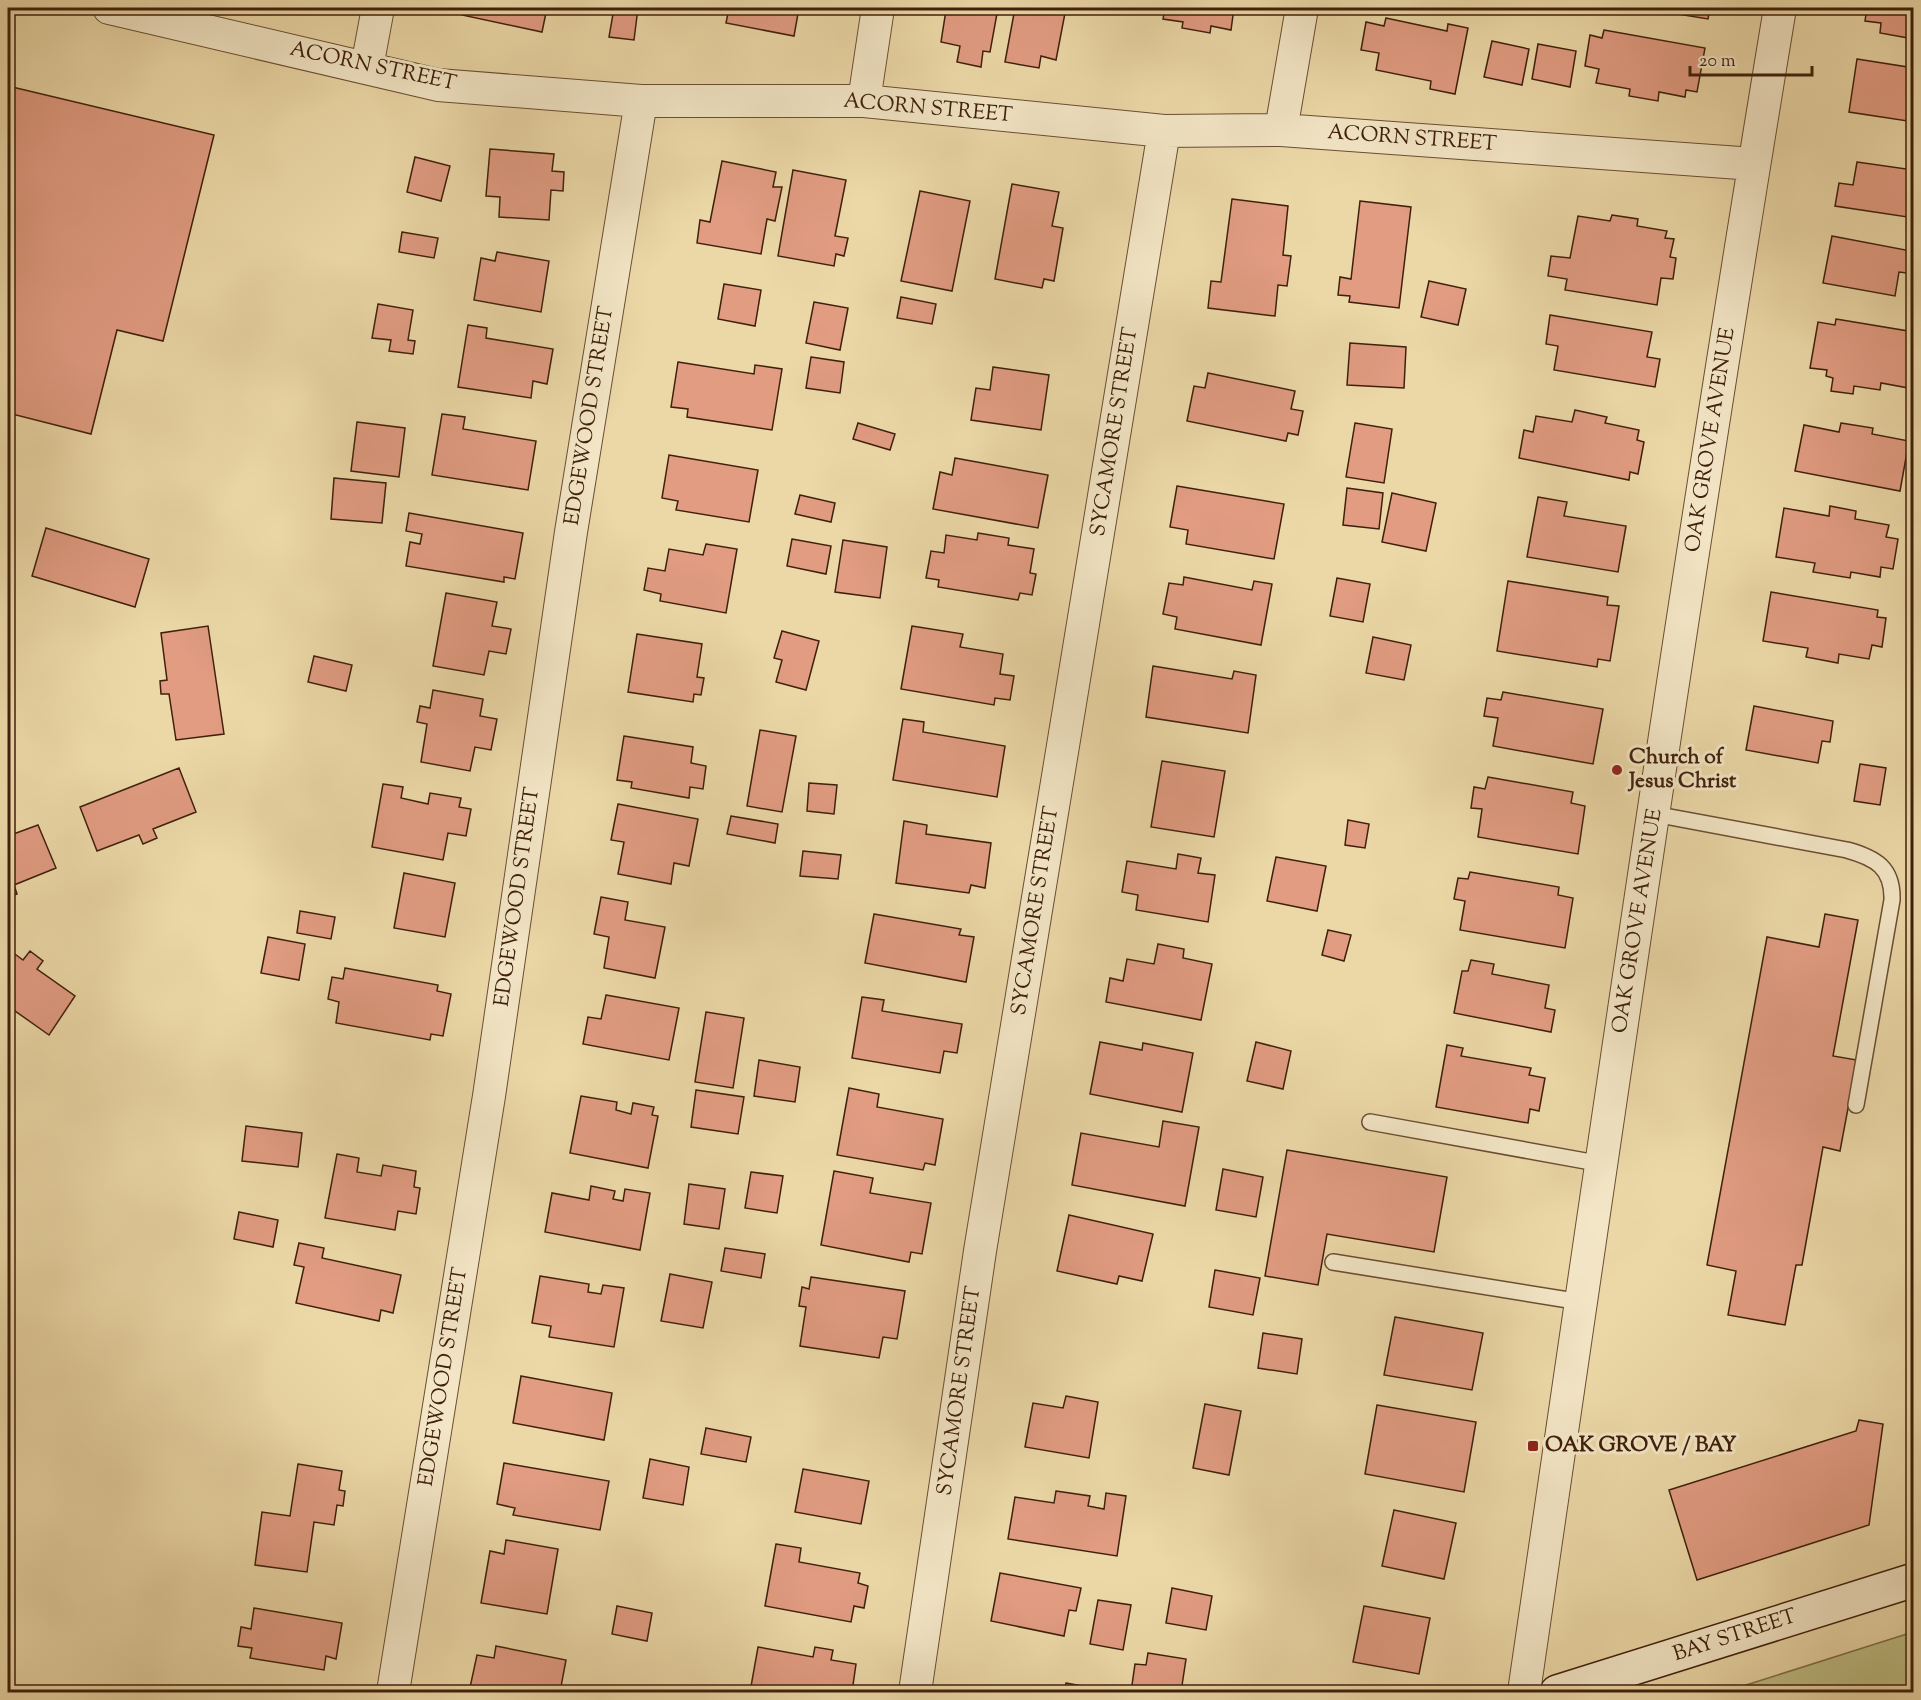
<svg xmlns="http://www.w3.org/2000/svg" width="1921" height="1700" font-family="'Sorts Mill Goudy',serif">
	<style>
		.green { fill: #bebd83; stroke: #7e6e48; stroke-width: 1.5 }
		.building { fill: #e19c82; stroke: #3f200c; stroke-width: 1.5 }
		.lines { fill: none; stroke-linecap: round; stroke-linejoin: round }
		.lane-casing { stroke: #6a4e33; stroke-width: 18 }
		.street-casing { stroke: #6a4e33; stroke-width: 34 }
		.secondary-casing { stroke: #3f200c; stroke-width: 36 }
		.lane { stroke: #f3e6c6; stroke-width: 15 }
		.street { stroke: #f3e6c6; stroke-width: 32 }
		.secondary { stroke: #f3e6c6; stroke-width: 33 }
		.poi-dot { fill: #8f2418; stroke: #f3e6c6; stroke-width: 2 }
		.labels { text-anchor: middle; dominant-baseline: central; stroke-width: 6; stroke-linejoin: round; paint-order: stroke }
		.street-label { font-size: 21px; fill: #3f200c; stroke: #f3e6c6 }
		.poi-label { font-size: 21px; font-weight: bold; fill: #3f200c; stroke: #f3e6c6; text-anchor: start }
	</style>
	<rect width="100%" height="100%" fill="#ecd8a7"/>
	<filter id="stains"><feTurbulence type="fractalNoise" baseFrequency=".00333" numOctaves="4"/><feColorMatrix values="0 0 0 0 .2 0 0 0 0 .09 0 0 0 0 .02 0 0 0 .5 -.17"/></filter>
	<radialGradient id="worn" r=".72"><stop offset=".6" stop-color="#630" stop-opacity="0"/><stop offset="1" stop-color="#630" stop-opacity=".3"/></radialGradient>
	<path class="green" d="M1913,1632v60h-189z"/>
	<path class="building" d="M463,8h84l-5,24 -80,-17z
		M614,8h24l-4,32 -25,-3z
		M729,8h70l-5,28 -68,-13z
		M937,8h61l-8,44 -7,-1 -2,16 -24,-5 3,-16 -19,-4 5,-32z
		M1015,8h51l-10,52 -15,-4 -2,12 -34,-6z
		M1165,8h69l-3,22 -20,-4 -1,7 -28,-5 1,-6 -20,-3z
		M1641,8h69l-2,11z
		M1867,8h47v31l-34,-6 1,-10 -16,-2z
		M1386,18l61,13 1,-7 20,4 -13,66 -25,-5 1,-8 -55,-11 3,-17 -18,-3 5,-28 18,4z
		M1604,30l101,18 -8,44 -11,-2 -1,7 -26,-5 -1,9 -29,-5 1,-7 -34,-6 3,-14 -14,-3 5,-31 12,3z
		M1492,41l37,8 -7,36 -38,-8z
		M1538,44l38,7 -6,36 -38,-8z
		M1857,59l57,9v54l-65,-10z
		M8,86l206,49 -51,206 -46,-11 -26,104 -83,-21z
		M490,149l64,5 -2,17 12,1 -1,19 -12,-1 -2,30 -50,-3 1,-20 -14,-1z
		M415,157l35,9 -9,35 -34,-9z
		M722,161l54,11 -3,15h9l-7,34 -8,-2 -6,35 -64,-11 3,-23 10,2z
		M1857,162l56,8 1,-4v52l-79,-12 4,-23 14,2z
		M793,170l53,10 -11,56 13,2 -4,18 -8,-2 -2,12 -56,-10z
		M1012,184l47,8 -7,34 11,2 -9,53 -10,-2 -2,9 -47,-9z
		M920,191l50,10 -18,90 -51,-10z
		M1232,199l56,7 -5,49 8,1 -4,30 -9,-1 -3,31 -67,-8 3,-27 10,1z
		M1360,201l51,6 -12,101 -50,-6 1,-6 -12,-1 2,-18 11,2z
		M1612,215l26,4 -1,7 30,5 -2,7 9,1 -4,18 6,1 -3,21 -12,-1 -4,27 -92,-15 2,-11 -19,-3 3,-20 19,2 8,-42 32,5z
		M402,232l36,6 -4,20 -35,-6z
		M1832,236l79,15 -4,22 -8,-1 -4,24 -72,-13z
		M497,252l52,9 -8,51 -67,-12 7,-42 14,3z
		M1429,281l37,8 -8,36 -37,-8z
		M724,284l37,6 -6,36 -37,-7z
		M901,297l35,7 -4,20 -35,-6z
		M814,302l34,6 -8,42 -34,-7z
		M378,304l35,6 -5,30 7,1 -2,13 -24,-3 2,-11 -19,-2z
		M1550,315l102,17 -5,25 13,2 -5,28 -101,-17 4,-24 -12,-2z
		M1836,319l78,13v57l-33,-6 -1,7 -26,-4 -1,8 -22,-3 2,-13 -7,-2 1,-6 -17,-2 8,-46 17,3z
		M468,325l19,3 -1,10 67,11 -6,35 -14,-3 -2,17 -73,-11z
		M1350,343l56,4 -2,41 -57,-3z
		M811,357l33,5 -4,31 -34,-5z
		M678,362l76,12 1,-9 27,4 -10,61 -85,-13 1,-8 -17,-2z
		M993,367l56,8 -8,55 -70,-10 5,-32 14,2z
		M1208,373l87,18 -4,18 12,2 -5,24 -10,-2 -2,8 -99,-20 7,-35 11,2z
		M1575,410l32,7 -2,6 34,7 -2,10 7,2 -6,32 -8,-2 -1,8 -110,-22 5,-28 9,2 3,-16 36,6z
		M442,414l23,3 -2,12 73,12 -8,49 -96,-15z
		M357,422l48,6 -6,49 -48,-6z
		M858,423l37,11 -5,16 -37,-11z
		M1355,423l37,6 -8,54 -38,-6z
		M1841,423l32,5 -1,6 37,7 -9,50 -105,-20 9,-46 35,7z
		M669,455l89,15 -9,52 -73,-12 2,-9 -16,-3z
		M955,458l93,17 -10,53 -105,-19 7,-37 12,3z
		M334,478l52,5 -4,40 -51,-4z
		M1177,486l107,18 -10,55 -88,-15 2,-14 -18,-3z
		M1347,488l36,5 -4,36 -36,-4z
		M1392,493l44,10 -10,48 -44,-9z
		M800,495l35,8 -4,19 -36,-8z
		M1538,497l29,5 -3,14 62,10 -8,46 -91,-15z
		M1830,506l26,5 -1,8 34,6 -3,12 12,2 -5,30 -12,-2 -1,10 -29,-5 -1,6 -37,-6 2,-9 -39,-6 8,-49 45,8z
		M409,513l114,20 -8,46 -11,-2v5l-98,-16 4,-24 10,2 2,-10 -16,-3z
		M46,528l103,31 -14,48 -103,-31z
		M978,533l31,5 -1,7 26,4 -4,24 6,1 -4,21 -12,-2 -2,7 -80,-13 1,-7 -13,-2 5,-27 13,2 2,-18 31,5z
		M792,539l39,7 -5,28 -39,-8z
		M843,540l44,7 -7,51 -45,-6z
		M706,544l31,5 -11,64 -66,-12 1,-7 -17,-4 4,-22 17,3 4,-22 34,6z
		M1184,577l68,13 2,-9 18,3 -11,61 -86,-16 2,-12 -14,-3 6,-31 14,2z
		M1337,578l33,6 -7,38 -33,-6z
		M1508,581l100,16 -1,8 12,1 -9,55 -12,-2 -1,8 -100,-16z
		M1771,592l107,18 -1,7 9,1 -4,29 -10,-2 -3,14 -30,-5 -1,9 -32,-6 2,-9 -45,-7z
		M446,593l51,9 -5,24 19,3 -5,25 -17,-3 -5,24 -51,-9z
		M208,626l16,108 -48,6 -7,-46h-8l-1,-13 7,-1 -6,-47z
		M912,626l51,8 -3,13 43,7 -3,20 14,2 -4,24 -15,-2 -1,7 -93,-16z
		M782,631l37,10 -13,49 -30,-8 6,-22 -8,-2z
		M637,634l65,10 -5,33 7,1 -3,17 -7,-1 -1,8 -65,-10z
		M1373,637l38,8 -7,35 -38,-7z
		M314,656l38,9 -6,26 -38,-9z
		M1153,666l79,13 2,-8 22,4 -8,58 -102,-16z
		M433,690l50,9 -3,17 17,3 -6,31 -16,-3 -5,24 -49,-9 6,-38 -10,-2 3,-16 10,2z
		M1503,692l100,17 -10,55 -100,-18 5,-28 -14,-2 3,-18 14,2z
		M1754,706l79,15 -3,21 -8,-1 -4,22 -72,-13z
		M903,719l21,3 -1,10 82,14 -8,51 -104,-17z
		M760,730l36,6 -14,76 -35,-6z
		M624,736l69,11 -2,16 15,3 -3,23 -13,-2 -1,11 -58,-10 1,-6 -15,-2z
		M1162,761l63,10 -11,66 -63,-10z
		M1860,764l26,4 -6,37 -26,-4z
		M179,768l17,44 -43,17 4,9 -14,6 -4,-9 -42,16 -17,-44z
		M1488,777l85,15 -2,11 14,3 -7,48 -100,-17 4,-28 -11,-1 3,-21 11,2z
		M809,783l28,2 -3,29 -27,-3z
		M383,784l20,3 -2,11 27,6 2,-11 31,5 -2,9 12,2 -5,27 -18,-3 -5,27 -71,-13z
		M618,804l80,15 -9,47 -15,-3 -3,21 -53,-10 6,-32 -13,-2z
		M731,816l47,8 -3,19 -48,-9z
		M1348,820l21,4 -4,24 -20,-3z
		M904,821l23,4 -1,9 65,9 -6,45 -14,-3 -2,8 -73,-10z
		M38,825l18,43 -42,17 3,9 -9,3v-61z
		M803,851l38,4 -3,24 -38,-3z
		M1178,854l23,4 -3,15 17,2 -7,47 -72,-12 2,-15 -16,-3 5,-31 49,8z
		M1276,857l50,9 -9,45 -50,-10z
		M1470,872l89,15 -1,8 15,3 -8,50 -105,-18 5,-29 -11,-2 4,-21 10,1z
		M404,873l51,10 -10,54 -51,-9z
		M601,897l27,5 -3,18 40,7 -10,51 -51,-10 5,-31 -15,-3z
		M300,911l35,6 -4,22 -34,-6z
		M874,914l87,15 -2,6 15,2 -8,45 -101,-19z
		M1825,914l33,6 -25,136 24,4 -17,91 -17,-4 -21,118h-6l-11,60 -57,-10 8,-44 -29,-6 60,-328 52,10z
		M1328,930l23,5 -7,26 -22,-6z
		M268,937l37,7 -6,36 -38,-7z
		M1158,944l26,5 -1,9 29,6 -11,56 -95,-18 4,-24 13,3 4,-22 27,5z
		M8,949l15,11 7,-9 13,10 -6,8 38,27 -26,39 -41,-29z
		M1471,960l23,4 -2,10 57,11 -4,23 10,2 -4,22 -97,-19 8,-42h6z
		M345,968l93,17 -1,6 14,3 -8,42 -12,-2 -1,6 -94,-17 3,-21 -11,-3 4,-22 11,2z
		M606,995l73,13 -10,52 -86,-16 5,-27 13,2z
		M862,997l22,3 -2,11 80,13 -5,29 -13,-2 -4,22 -88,-15z
		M706,1012l38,6 -11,70 -38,-6z
		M1100,1042l42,8 1,-7 50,10 -11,59 -92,-18z
		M1256,1042l35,9 -8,38 -36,-8z
		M1447,1045l16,3 -2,8 70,12 -2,7 16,3 -6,33 -9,-2 -2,14 -92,-16z
		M759,1060l41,7 -5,35 -41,-6z
		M849,1088l30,6 -2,13 66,12 -8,46 -10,-2 -2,7 -86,-15z
		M696,1090l48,7 -6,37 -47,-7z
		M581,1096l36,6 -1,8 15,4 2,-11 21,4 -2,8 6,1 -10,52 -78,-15z
		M1163,1121l36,6 -14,79 -113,-21 9,-52 78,14z
		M246,1126l56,7 -4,34 -56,-6z
		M1287,1150l160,27 -13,75 -107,-18 -9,51 -53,-9z
		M337,1154l22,4 -2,14 24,4 2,-11 33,6 -2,16 6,1 -4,26 -18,-3 -3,19 -70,-12z
		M1223,1169l40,8 -7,40 -40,-7z
		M834,1171l39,7 -3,15 61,10 -9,51 -11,-2 -2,10 -88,-17z
		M751,1172l32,4 -6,37 -32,-5z
		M689,1184l36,5 -6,40 -35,-5z
		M591,1186l24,5 -2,8 10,2 2,-12 25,4 -10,57 -95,-18 7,-39 37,7z
		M239,1212l39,8 -5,27 -39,-8z
		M1069,1215l84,19 -11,47 -23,-5 -2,8 -60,-13z
		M299,1243l25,5 -2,10 79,17 -8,38 -12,-3 -2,11 -83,-18 8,-36 -10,-2z
		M725,1248l40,6 -4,24 -40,-7z
		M1215,1270l45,8 -7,37 -44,-8z
		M670,1274l42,8 -9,46 -42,-7z
		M540,1276l49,8 -1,8 13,2 2,-9 21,3 -10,59 -65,-10 2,-11 -19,-3z
		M811,1277l94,14 -8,48 -14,-2 -4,21 -79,-12 6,-39 -7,-1 3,-19 7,2z
		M1395,1317l88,16 -11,57 -88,-15z
		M1263,1333l39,6 -5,35 -39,-6z
		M521,1376l91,17 -8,47 -91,-17z
		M1066,1396l32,6 -9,56 -64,-11 8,-44 30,5z
		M1205,1404l36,7 -12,64 -36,-7z
		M1377,1405l99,17 -12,70 -99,-18z
		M1859,1420l24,4 -14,101 -172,55 -28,-90 187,-59z
		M706,1428l45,9 -5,25 -45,-8z
		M650,1459l39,8 -6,38 -40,-7z
		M504,1463l105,18 -9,49 -87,-15 2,-7 -18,-4z
		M298,1464l44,7 -3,19 6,1 -2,15 -6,-1 -3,20 -20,-3 -7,50 -52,-7 7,-53 28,4z
		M803,1469l66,12 -8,43 -66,-12z
		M1056,1491l34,5 -2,10 16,3 2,-16 20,3 -9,60 -109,-17 7,-42 39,6z
		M1394,1510l62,13 -12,56 -62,-13z
		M506,1540l52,9 -11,65 -66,-11 9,-52 14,3z
		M776,1544l25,4 -2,14 61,11 -2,10 10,3 -4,22 -10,-2 -3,16 -86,-16z
		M1000,1573l81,15 -5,23 -7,-1 -5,26 -73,-15z
		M1172,1588l40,8 -6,34 -40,-7z
		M1098,1600l33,5 -8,45 -33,-6z
		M617,1606l35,7 -5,28 -35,-7z
		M1364,1606l66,12 -11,56 -66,-12z
		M254,1608l88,15 -6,36 -10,-3 -2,14 -74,-12 2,-10 -14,-2 3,-19 10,2z
		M496,1646l70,14 -6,32h-91l8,-37 17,3z
		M758,1647l55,10 2,-10 18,3 -2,10 25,4 -4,28h-102z
		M1148,1653l38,6 -5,33h-50l4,-28 11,1z
		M1066,1683l49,9h-51z"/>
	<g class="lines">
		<g class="lane-casing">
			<path id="lane" d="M1654,814l193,36c29,8 46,18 45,50l-36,205
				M1370,1122l232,42
				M1333,1262l248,40"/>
		</g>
		<g class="street-casing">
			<path id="street" d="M109,8l329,77 203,16h223l300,30 117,-1 473,34
				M367,67l11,-59
				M864,101l14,-93
				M1281,130l21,-122
				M393,1692l96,-596 82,-564 70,-431
				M915,1692l65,-441 184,-1120
				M1524,1692c82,-562 163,-1124 256,-1684"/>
		</g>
		<g class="secondary-casing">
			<path id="secondary" d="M1557,1692l357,-112"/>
		</g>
		<use href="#lane" class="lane"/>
		<use href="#street" class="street"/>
		<use href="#secondary" class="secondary"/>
	</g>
	<g class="poi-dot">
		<circle cx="1617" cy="770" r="6"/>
		<rect x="1527" y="1440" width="12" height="12" rx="3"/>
	</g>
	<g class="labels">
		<g class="street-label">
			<text transform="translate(373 67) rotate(12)">ACORN STREET</text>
			<text transform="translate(928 109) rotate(5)">ACORN STREET</text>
			<text transform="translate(1412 139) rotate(4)">ACORN STREET</text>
			<text transform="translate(590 416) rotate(-81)">EDGEWOOD STREET</text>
			<text transform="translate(1115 432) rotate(-81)">SYCAMORE STREET</text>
			<text transform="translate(1711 440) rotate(-81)">OAK GROVE AVENUE</text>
			<text transform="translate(518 897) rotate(-82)">EDGEWOOD STREET</text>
			<text transform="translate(1036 911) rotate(-81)">SYCAMORE STREET</text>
			<text transform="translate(1638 921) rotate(-81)">OAK GROVE AVENUE</text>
			<text transform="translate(444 1377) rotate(-81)">EDGEWOOD STREET</text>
			<text transform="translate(960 1391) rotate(-82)">SYCAMORE STREET</text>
			<text transform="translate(1735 1636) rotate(-18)">BAY STREET</text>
		</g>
		<g class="poi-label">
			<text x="1629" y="758">Church of<tspan x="1629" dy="24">Jesus Christ</tspan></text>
			<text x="1545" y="1446">OAK GROVE / BAY</text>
		</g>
	</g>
	<rect width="1921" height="1700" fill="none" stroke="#ecd8a7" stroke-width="30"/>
	<rect x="9" y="9" width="1903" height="1682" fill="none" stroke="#3f200c" stroke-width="3"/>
	<rect x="15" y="15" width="1891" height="1670" fill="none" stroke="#3f200c" stroke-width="1.5"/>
	<path d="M1690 66v9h122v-9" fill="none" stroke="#3f200c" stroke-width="3"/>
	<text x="1699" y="66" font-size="18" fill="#3f200c" stroke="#f3e6c6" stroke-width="4.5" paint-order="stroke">20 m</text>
	<rect width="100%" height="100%" filter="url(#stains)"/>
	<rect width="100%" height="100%" fill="url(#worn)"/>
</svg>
